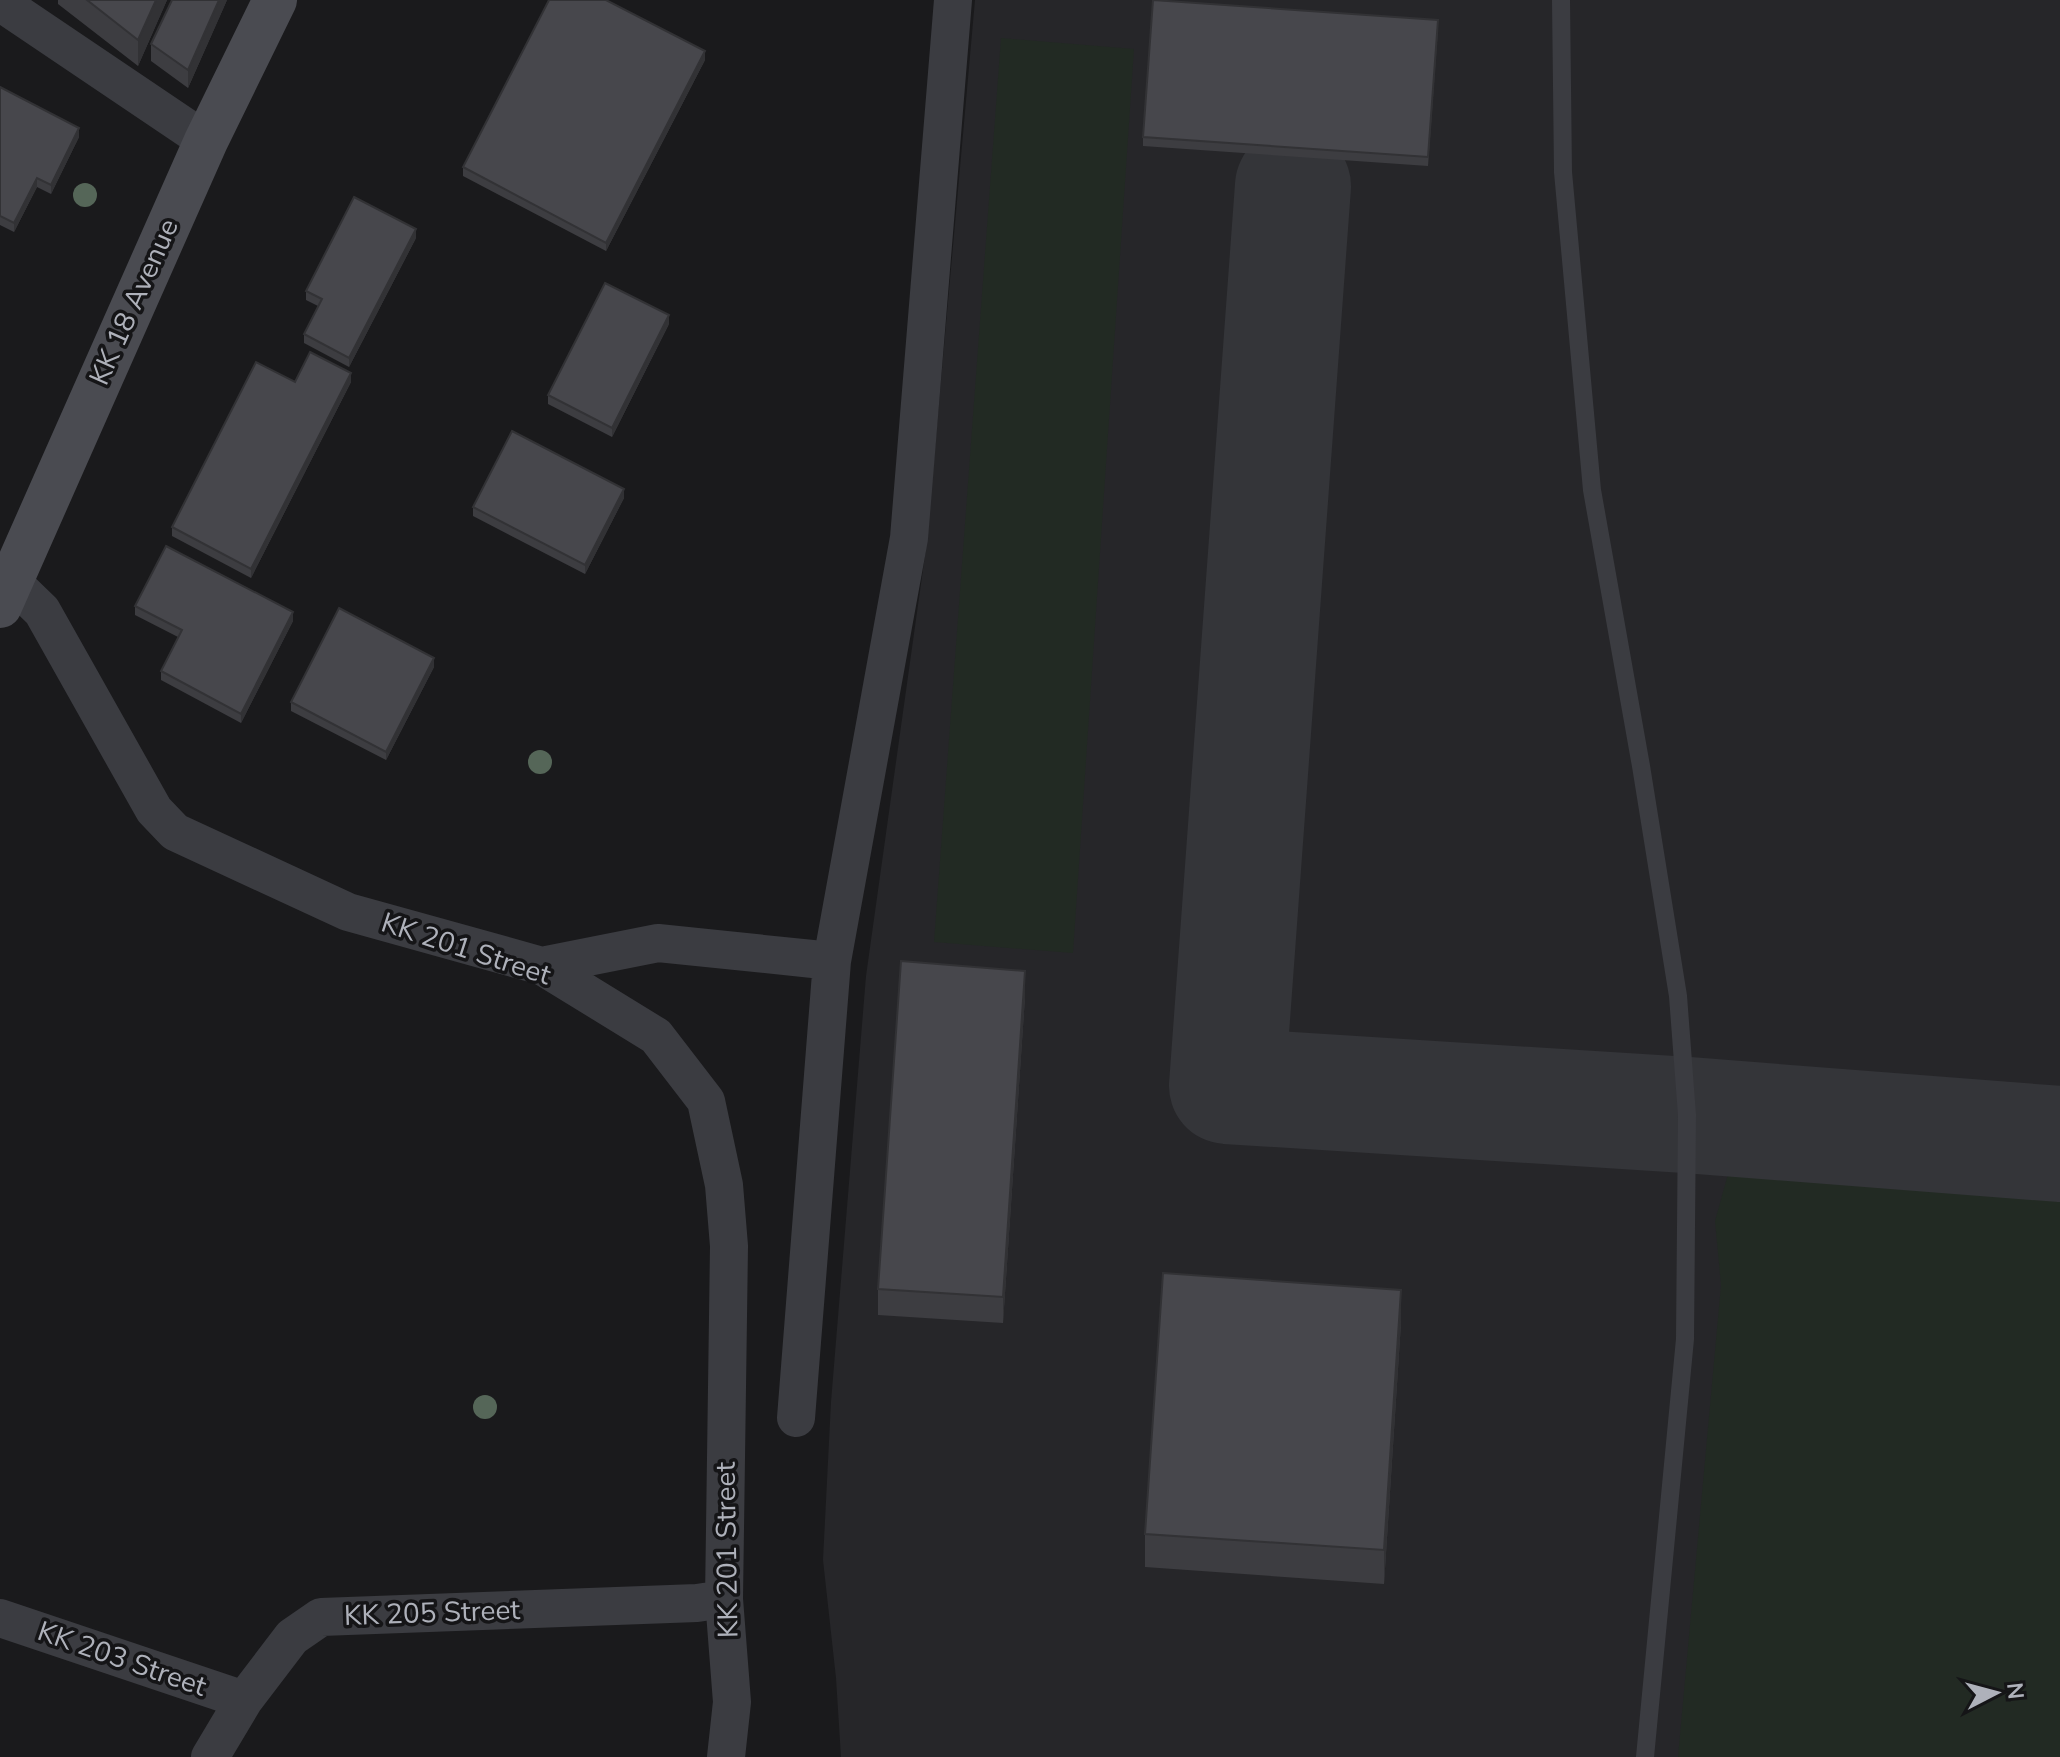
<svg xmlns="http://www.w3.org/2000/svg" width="2060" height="1757" font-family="'Nunito Sans',sans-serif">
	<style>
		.built { fill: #262629 }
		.green { fill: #222a23 }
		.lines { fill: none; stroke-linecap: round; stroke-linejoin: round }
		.taxiway { stroke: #343539; stroke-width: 116 }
		.service { stroke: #3b3c41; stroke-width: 18 }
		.minor { stroke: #3b3c41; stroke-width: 38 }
		.secondary { stroke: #4a4b51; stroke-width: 44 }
		.tree { fill: #556658 }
		.wall { fill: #3d3d41 }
		.shaded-wall { fill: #323235 }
		.building { fill: #47474c; stroke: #323235; stroke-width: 2 }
		.labels { text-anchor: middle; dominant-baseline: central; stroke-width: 7; stroke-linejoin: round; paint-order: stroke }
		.street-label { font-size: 28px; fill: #aeb1ba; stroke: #151517 }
	</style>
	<rect width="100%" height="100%" fill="#1a1a1c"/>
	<path class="built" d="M975,0h1085v1757h-1219l-5,-79 -13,-118 8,-158 35,-426 60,-428z"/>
	<path class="green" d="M1001,38l133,11 -61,904 -139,-11z
		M1742,1154l318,26v577h-382l43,-472 -6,-64 13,-47z"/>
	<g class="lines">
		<path class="taxiway" d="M1293,186l-66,900 460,29 373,29"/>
		<path class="service" d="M1561,0l2,172 29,318 49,276 37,230 9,119 -2,224 -40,418"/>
		<path class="minor" d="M0,2l206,139
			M11,581l31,30 112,199 21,22 173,80 194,54 114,70 50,65 18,84 5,61 -5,353 8,103 -6,55
			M542,966l116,-23 174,18
			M796,1418l36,-457 77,-423 44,-538
			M0,1618l244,82
			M210,1757l34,-57 48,-63 29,-20 376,-14 27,-4"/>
		<path class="secondary" d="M0,606l206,-465 69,-141"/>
	</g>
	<g class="tree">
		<circle cx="85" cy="195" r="12"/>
		<circle cx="540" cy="762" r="12"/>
		<circle cx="485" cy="1407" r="12"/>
	</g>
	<path class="wall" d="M58,0h109l-29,66 -80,-62z
		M227,0l-39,88 -37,-27v-17z
		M1438,29l-10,137 -285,-20v-9z
		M705,60l-99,191 -143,-75v-9z
		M0,87l79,50 -28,57 -14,-7 -23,45 -14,-7z
		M416,238l-67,129 -45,-24v-9l14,-28 -12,-6v-9z
		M669,324l-57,113 -64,-33v-9z
		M295,382h56l-100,196 -79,-42v-9z
		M624,498l-39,76 -112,-58v-9z
		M135,606l158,15 -52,102 -80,-43v-9l17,-34 -43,-22z
		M434,667l-48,93 -95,-49v-9z
		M1025,997l-22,326 -125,-8v-26z
		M1401,1323l-17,261 -239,-17v-33z"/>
	<path class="shaded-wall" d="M156,0h11l-29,66v-26z
		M219,0h8l-39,88v-18z
		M705,51v9l-99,191v-8z
		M79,128v9l-28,57v-9z
		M37,178v9l-23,45v-9z
		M416,229v9l-67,129v-9z
		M669,315v9l-57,113v-9z
		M351,373v9l-100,196v-9z
		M624,489v9l-39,76v-9z
		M293,612v9l-52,102v-9z
		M434,658v9l-48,93v-8z
		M1025,971v26l-22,326v-26z
		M1401,1290v33l-17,261v-34z"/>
	<path class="building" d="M87,0h69l-18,40z
		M172,0h47l-31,70 -37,-26z
		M549,0h57l99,51 -99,192 -143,-76z
		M1153,0l285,20 -10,137 -285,-20z
		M0,87l79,41 -28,57 -14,-7 -23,45 -14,-7z
		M354,197l62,32 -67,129 -45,-24 18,-35 -16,-8z
		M605,283l64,32 -57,113 -64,-33z
		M310,352l41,21 -100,196 -79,-42 84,-165 39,20z
		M512,431l112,58 -39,76 -112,-58z
		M166,546l127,66 -52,102 -80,-43 21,-41 -47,-24z
		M339,608l95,50 -48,94 -95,-50z
		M901,961l124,10 -22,326 -125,-8z
		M1163,1273l238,17 -17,260 -239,-16z"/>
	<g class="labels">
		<g class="street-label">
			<text transform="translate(134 302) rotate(-66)">KK 18 Avenue</text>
			<text transform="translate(466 949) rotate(18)">KK 201 Street</text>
			<text transform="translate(727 1550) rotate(-91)">KK 201 Street</text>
			<text transform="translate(432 1613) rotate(-2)">KK 205 Street</text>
			<text transform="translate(122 1659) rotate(19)">KK 203 Street</text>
		</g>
	</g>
	<g transform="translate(1996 1693) rotate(84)" stroke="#151517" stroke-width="6" paint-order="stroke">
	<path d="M0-6L14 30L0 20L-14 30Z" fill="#aeb1ba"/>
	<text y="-12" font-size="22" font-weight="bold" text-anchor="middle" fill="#aeb1ba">N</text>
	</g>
</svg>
